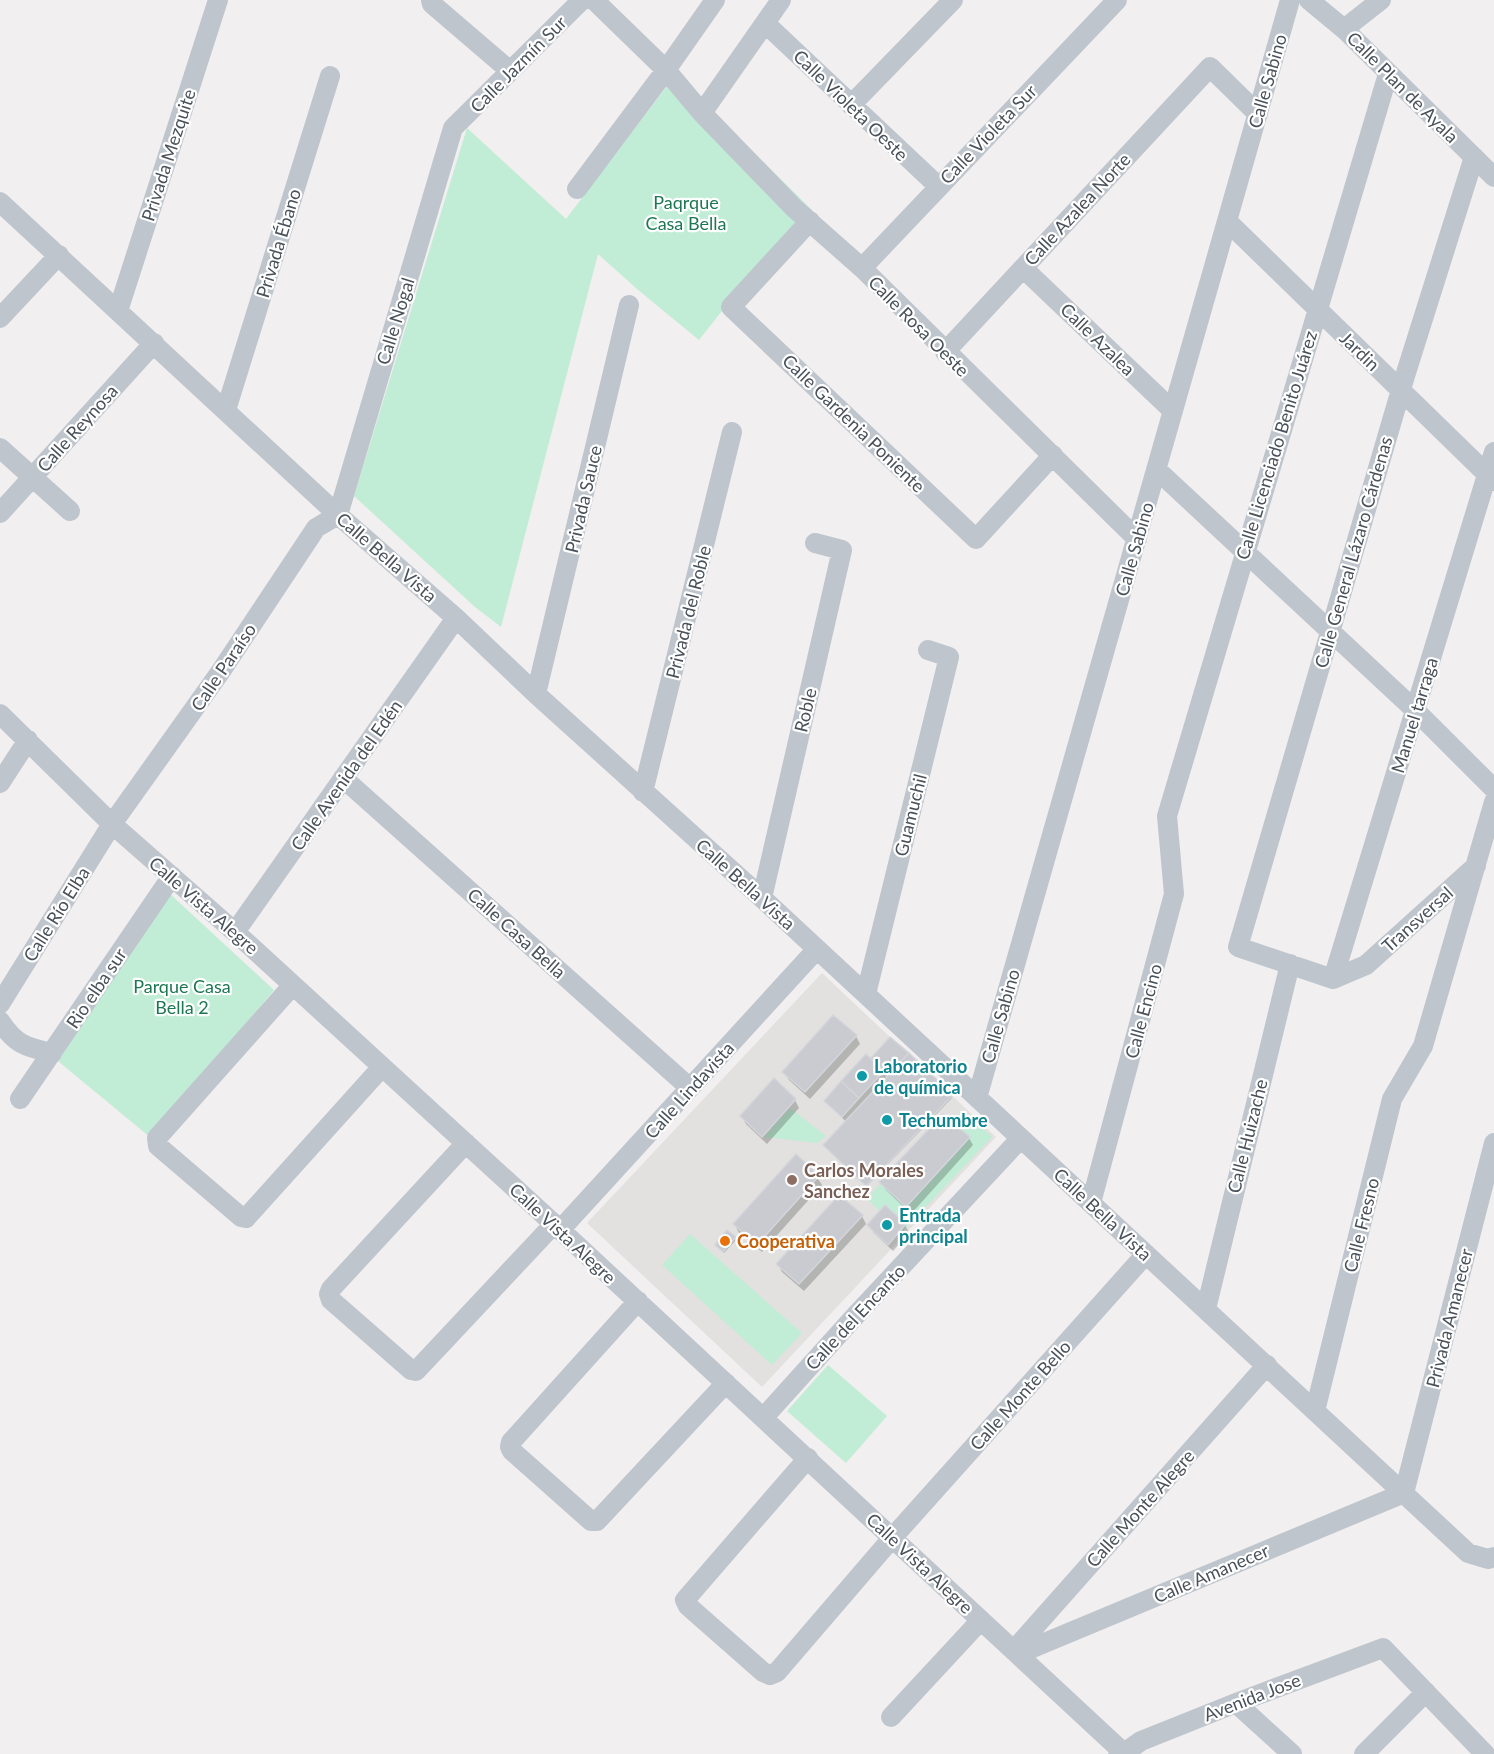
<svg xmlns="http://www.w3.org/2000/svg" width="1494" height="1754" font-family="Lato,sans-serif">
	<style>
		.education { fill: #e2e1e0 }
		.green { fill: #c1ecd5 }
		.shadow { fill: #0003 }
		.building { fill: #c9cbd1; stroke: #d4d5da; stroke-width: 1.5 }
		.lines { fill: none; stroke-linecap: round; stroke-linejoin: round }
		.minor { stroke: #bfc5cd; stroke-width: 20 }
		.culture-dot { fill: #0f9aa8; stroke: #fff; stroke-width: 2 }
		.education-dot { fill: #8d6e63; stroke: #fff; stroke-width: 2 }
		.food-dot { fill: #e8710a; stroke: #fff; stroke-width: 2 }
		.labels { text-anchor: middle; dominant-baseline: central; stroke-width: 4.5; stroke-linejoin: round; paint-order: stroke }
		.street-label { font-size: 18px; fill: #49515b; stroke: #fff }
		.park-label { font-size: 18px; fill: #1e7753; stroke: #fff }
		.culture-label { font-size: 18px; font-weight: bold; fill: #0d838f; stroke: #fff; text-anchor: start }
		.education-label { font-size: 18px; font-weight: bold; fill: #785e54; stroke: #fff; text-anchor: start }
		.food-label { font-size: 18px; font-weight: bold; fill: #c56008; stroke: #fff; text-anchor: start }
	</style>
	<rect width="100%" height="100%" fill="#f1efef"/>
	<path class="education" d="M822,973l174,164 -234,250 -175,-164z"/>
	<path class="green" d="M677,73l30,33 106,105 -84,91 -30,38 -62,-51 -39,-35 -97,373 -26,-20 -121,-111 113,-368 99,91z
		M170,894l104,96 -123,148 -93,-77z
		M790,1108l36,28 -9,7 -53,-6z
		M963,1110l29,27 -90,95 -35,-33 14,-16 25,23 64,-69 -18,-16z
		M690,1234l112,99 -30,32 -110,-100z
		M828,1365l59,51 -41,47 -59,-52z"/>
	<path class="shadow" d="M856,1036l4,8 -50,55 -21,-19 -5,-8z
		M890,1039l62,59 -85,88 -41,-39 20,-25 -20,-21 45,-41z
		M795,1100l4,8 -32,36 -21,-20 -4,-7z
		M969,1138l4,7 -62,69 -25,-24 -5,-8z
		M817,1177l5,8 -60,67 -23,-19 -4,-8z
		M862,1216l4,8 -62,67 -22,-19 -4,-8z
		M905,1225l4,8 -16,18 -19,-18 -5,-7z
		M734,1238l2,2 -12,13 -6,-6z"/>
	<path class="building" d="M833,1015l24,20 -52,57 -23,-20z
		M890,1037l19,16 -21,22 -17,-17z
		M909,1053l44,42 -87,91 -43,-41z
		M866,1054l18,17 -25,27 -18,-17z
		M774,1078l22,21 -34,38 -22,-21z
		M841,1081l18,17 -17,19 -18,-16z
		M943,1114l27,23 -64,70 -27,-25z
		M796,1154l23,22 -62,69 -24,-21z
		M839,1195l24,20 -64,69 -23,-20z
		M885,1205l21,19 -18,21 -21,-20z
		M727,1230l9,7 -13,15 -8,-7z"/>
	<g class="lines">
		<path class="minor" d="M431,0l1,4 77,66
			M594,0l72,70 36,43 92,95 68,60 275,271
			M1309,0l35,29 150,148
			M765,23l173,163
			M1344,29l37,-29
			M851,105l102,-105
			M702,113l79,-113
			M577,189l89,-119 49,-70
			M0,202l338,313 118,103 80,76 226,204 706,655 20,6 6,-2
			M810,221l-79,86 245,232 77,-84
			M1227,221l267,260
			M862,268l255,-268
			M1023,268l150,143
			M118,311l100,-311
			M0,318l59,-63
			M945,352l265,-285 48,47
			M226,410l104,-334
			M0,448l70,63
			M1156,469l260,242 78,78
			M0,513l154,-170
			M338,515l115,-387 129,-128
			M536,694l93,-389
			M0,714l112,110 123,108 319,292 571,530
			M343,778l347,310
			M0,783l28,-43
			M643,792l89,-360
			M762,898l80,-348 -27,-7
			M235,932l221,-314
			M1333,979l-95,-32 167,-571 69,-219
			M1333,979l161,-527
			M1333,979l33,-14 110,-99
			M293,985l-136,153 1,8 83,71 5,1 136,-151
			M866,994l83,-337 -21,-7
			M0,1004l112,-180 109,-153 95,-143 22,-13
			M0,1021c15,23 25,26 52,32
			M977,1098l313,-1098
			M20,1099l152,-223
			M466,1143l-135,146 -2,5 2,6 80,70 5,1 138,-147
			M1091,1203l83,-309 -7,-78 221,-742
			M560,1230l257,-281
			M638,1301l-127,141 -1,5 2,4 79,70h6l129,-138
			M1206,1309l84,-345
			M1315,1411l77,-312 31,-53 71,-244
			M764,1417l92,-102 165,-177
			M808,1458l-123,142 3,6 75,66 7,3 7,-3 116,-135 253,-283
			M1014,1650l253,-285
			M1018,1654l386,-161 90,-350
			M1236,1703l56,51
			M891,1717l90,-97
			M1118,1754l6,-1 17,-12 95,-38 147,-55 102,106
			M1364,1754l62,-62"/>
	</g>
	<g class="culture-dot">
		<circle cx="862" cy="1076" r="6"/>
		<circle cx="887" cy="1120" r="6"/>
		<circle cx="887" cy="1225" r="6"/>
	</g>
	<circle class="education-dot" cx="792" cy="1180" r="6"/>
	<circle class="food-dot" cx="725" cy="1241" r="6"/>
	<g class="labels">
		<g class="street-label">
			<text transform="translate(518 64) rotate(-45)">Calle Jazmín Sur</text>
			<text transform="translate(1267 81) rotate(-74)">Calle Sabino</text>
			<text transform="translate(1403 87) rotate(45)">Calle Plan de Ayala</text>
			<text transform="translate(851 105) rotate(44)">Calle Violeta Oeste</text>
			<text transform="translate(988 134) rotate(-46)">Calle Violeta Sur</text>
			<text transform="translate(168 155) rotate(-72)">Privada Mezquite</text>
			<text transform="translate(1077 209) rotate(-47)">Calle Azalea Norte</text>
			<text transform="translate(278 243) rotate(-73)">Privada Ébano</text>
			<text transform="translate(395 321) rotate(-73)">Calle Nogal</text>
			<text transform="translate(919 326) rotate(45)">Calle Rosa Oeste</text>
			<text transform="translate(1098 339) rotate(44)">Calle Azalea</text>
			<text transform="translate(1360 351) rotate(44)">Jardin</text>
			<text transform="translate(854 423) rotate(44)">Calle Gardenia Poniente</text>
			<text transform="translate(77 428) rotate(-48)">Calle Reynosa</text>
			<text transform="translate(1276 445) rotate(-73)">Calle Licenciado Benito Juárez</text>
			<text transform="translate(583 499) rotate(-77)">Privada Sauce</text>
			<text transform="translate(1134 549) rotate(-74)">Calle Sabino</text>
			<text transform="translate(1353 552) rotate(-74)">Calle General Lázaro Cárdenas</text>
			<text transform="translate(387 557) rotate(41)">Calle Bella Vista</text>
			<text transform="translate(688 612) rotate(-76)">Privada del Roble</text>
			<text transform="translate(223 667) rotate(-56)">Calle Paraíso</text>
			<text transform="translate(805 710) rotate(-77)">Roble</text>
			<text transform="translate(1414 715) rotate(-73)">Manuel tarraga</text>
			<text transform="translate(346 775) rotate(-55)">Calle Avenida del Edén</text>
			<text transform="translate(910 815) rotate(-76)">Guamuchil</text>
			<text transform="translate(746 884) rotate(42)">Calle Bella Vista</text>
			<text transform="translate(204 905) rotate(41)">Calle Vista Alegre</text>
			<text transform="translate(56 914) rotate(-58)">Calle Río Elba</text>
			<text transform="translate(1417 919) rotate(-42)">Transversal</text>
			<text transform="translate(517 933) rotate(42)">Calle Casa Bella</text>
			<text transform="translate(96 988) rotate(-56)">Rio elba sur</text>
			<text transform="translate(1143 1011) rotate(-75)">Calle Encino</text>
			<text transform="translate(1000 1016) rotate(-74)">Calle Sabino</text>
			<text transform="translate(689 1090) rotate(-48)">Calle Lindavista</text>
			<text transform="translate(1247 1136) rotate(-76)">Calle Huizache</text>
			<text transform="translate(1103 1214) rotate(43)">Calle Bella Vista</text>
			<text transform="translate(1361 1225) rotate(-76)">Calle Fresno</text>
			<text transform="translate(563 1233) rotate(43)">Calle Vista Alegre</text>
			<text transform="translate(855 1317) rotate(-47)">Calle del Encanto</text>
			<text transform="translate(1449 1318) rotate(-76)">Privada Amanecer</text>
			<text transform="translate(1020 1395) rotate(-48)">Calle Monte Bello</text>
			<text transform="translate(1140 1508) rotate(-48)">Calle Monte Alegre</text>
			<text transform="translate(920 1563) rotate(43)">Calle Vista Alegre</text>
			<text transform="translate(1211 1573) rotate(-23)">Calle Amanecer</text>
			<text transform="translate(1252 1697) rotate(-21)">Avenida Jose</text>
		</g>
		<g class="park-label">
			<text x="686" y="202">Paqrque<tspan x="686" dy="21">Casa Bella</tspan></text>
			<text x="182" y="986">Parque Casa<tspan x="182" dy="21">Bella 2</tspan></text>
		</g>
		<g class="culture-label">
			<text x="874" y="1066">Laboratorio<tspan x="874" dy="21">de química</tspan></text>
			<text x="899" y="1120">Techumbre</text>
			<text x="899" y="1215">Entrada<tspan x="899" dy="21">principal</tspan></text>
		</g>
		<g class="education-label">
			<text x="804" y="1170">Carlos Morales<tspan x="804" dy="21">Sanchez</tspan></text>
		</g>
		<g class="food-label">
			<text x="737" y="1241">Cooperativa</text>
		</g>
	</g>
</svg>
